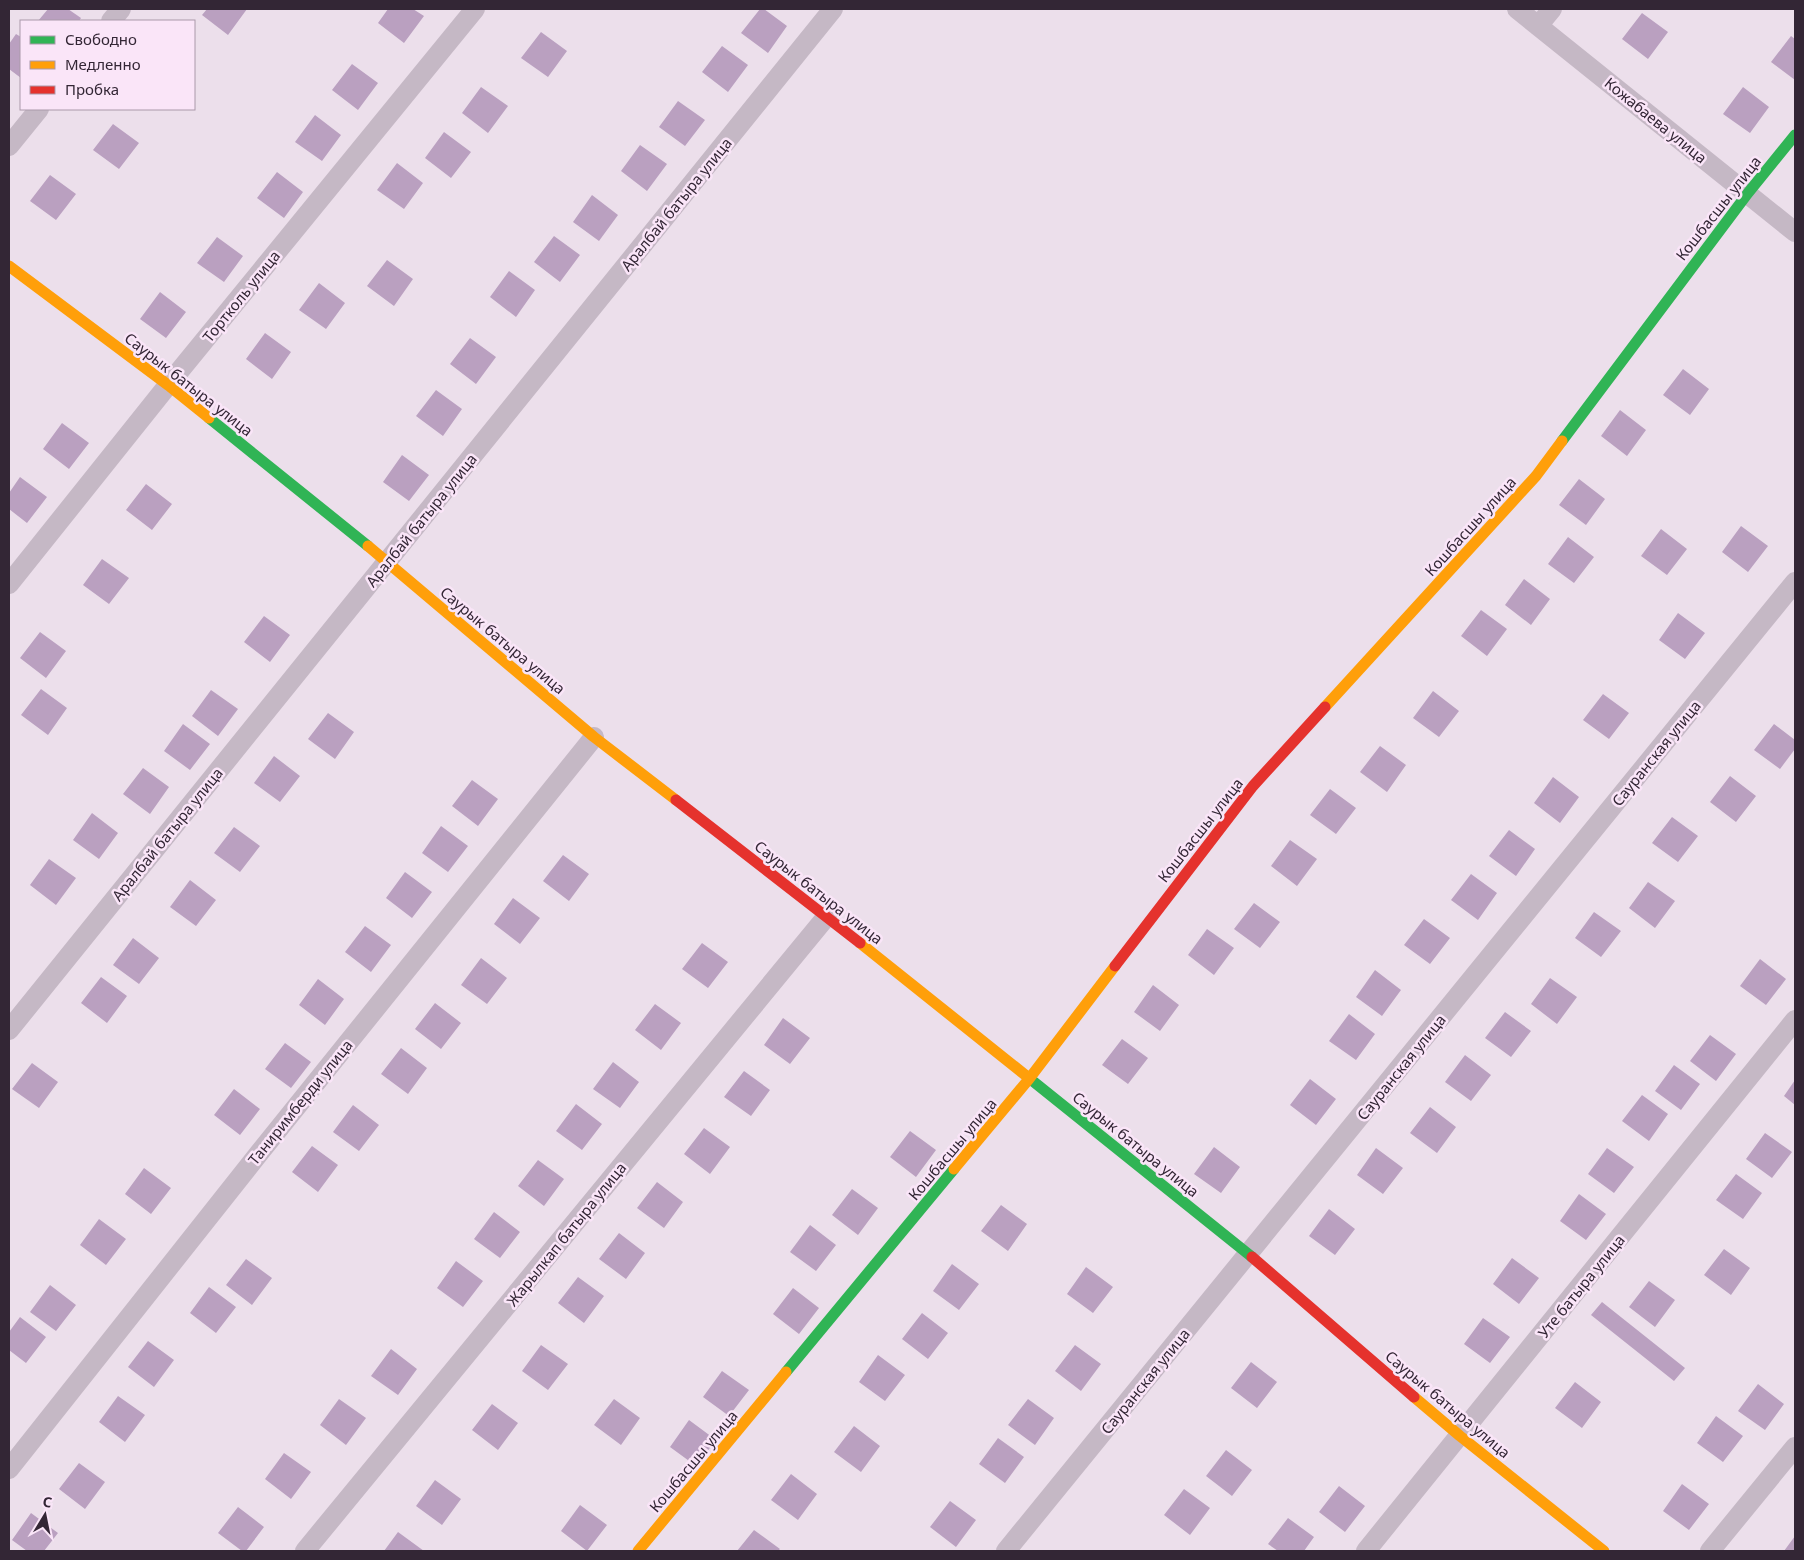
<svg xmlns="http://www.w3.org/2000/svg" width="1804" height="1560" font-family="'Noto Sans',sans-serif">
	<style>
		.building { fill: #baa0c0 }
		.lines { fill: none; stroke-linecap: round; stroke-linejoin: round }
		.street { stroke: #c5b8c5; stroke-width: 20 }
		.fast { stroke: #30b455; stroke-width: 11 }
		.slow { stroke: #ff9f0a; stroke-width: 11 }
		.jam { stroke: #e5322d; stroke-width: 11 }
		.labels { text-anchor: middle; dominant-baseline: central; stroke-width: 5; stroke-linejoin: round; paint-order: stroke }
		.street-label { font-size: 15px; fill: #332635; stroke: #fae5f8 }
	</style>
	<rect width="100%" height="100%" fill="#ecdfeb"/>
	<path class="building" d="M48,9h20l13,9 -2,3h-41z
		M207,9h40l-19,26 -26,-20z
		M388,9h25l11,7 -20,27 -26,-20z
		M760,9h4l23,17 -19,27 -27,-20z
		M1642,13l26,19 -20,27 -26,-20z
		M541,32l26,19 -19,26 -27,-19z
		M16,34l5,3v41l-12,-9v-25z
		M1791,36l4,3v41l-24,-18z
		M722,46l26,19 -20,27 -26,-20z
		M352,64l26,19 -20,27 -26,-20z
		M481,87l27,19 -20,27 -26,-20z
		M1743,87l26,20 -19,26 -27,-19z
		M678,101l27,19 -20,26 -26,-19z
		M315,115l26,20 -19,26 -27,-19z
		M113,124l26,19 -20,26 -26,-19z
		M444,132l27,20 -20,26 -26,-20z
		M640,145l27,19 -20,27 -26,-20z
		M397,163l26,20 -19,26 -27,-19z
		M277,172l26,20 -19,26 -27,-20z
		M50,175l26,19 -20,26 -26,-19z
		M592,195l26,20 -19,26 -26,-19z
		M554,236l26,19 -20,27 -26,-20z
		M217,237l26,19 -19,26 -27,-19z
		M387,260l26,19 -19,27 -27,-20z
		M509,271l26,19 -19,27 -26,-20z
		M319,283l26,20 -19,26 -27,-19z
		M160,292l26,20 -20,26 -26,-19z
		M265,333l26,19 -19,27 -26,-20z
		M470,338l26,19 -20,27 -26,-20z
		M1683,369l26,20 -19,26 -27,-20z
		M436,390l26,19 -19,27 -27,-20z
		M1620,410l26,20 -19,26 -26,-20z
		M62,423l27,20 -20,26 -26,-20z
		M402,455l27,20 -20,26 -26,-19z
		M20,477l27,20 -20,26 -18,-14v-16z
		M1579,479l26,20 -19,26 -27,-20z
		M146,484l26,20 -20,26 -26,-20z
		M1741,526l27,20 -20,26 -26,-20z
		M1661,529l26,20 -20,26 -26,-19z
		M1568,537l26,20 -20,26 -26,-19z
		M102,559l27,19 -20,26 -26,-19z
		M1524,579l26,20 -19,26 -26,-20z
		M1481,610l26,19 -20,27 -26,-20z
		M1678,613l27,20 -20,26 -26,-19z
		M264,616l26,19 -20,27 -26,-20z
		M40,632l26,19 -20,27 -26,-20z
		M41,689l26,19 -19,27 -27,-20z
		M211,690l27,19 -20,27 -26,-20z
		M1433,691l26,20 -20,26 -26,-19z
		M1603,694l26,19 -20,26 -26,-19z
		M328,713l26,19 -19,27 -27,-20z
		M183,724l27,20 -20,26 -26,-19z
		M1774,724l21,16v9l-15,20 -26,-19z
		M1380,746l26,19 -19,27 -27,-20z
		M274,756l26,20 -20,26 -26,-19z
		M143,768l26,19 -19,27 -27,-20z
		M1730,776l26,20 -20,26 -26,-20z
		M1553,777l26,20 -19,26 -26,-20z
		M472,780l26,19 -20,27 -26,-20z
		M1330,789l26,19 -20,26 -26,-19z
		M92,813l26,20 -19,26 -26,-19z
		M1672,817l26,19 -20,26 -26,-19z
		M441,826l27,20 -20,26 -26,-19z
		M234,827l26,19 -20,26 -26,-19z
		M1509,830l26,19 -19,27 -27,-20z
		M1290,840l27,19 -20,27 -26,-20z
		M563,855l26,19 -20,27 -26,-20z
		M49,859l27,19 -20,27 -26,-20z
		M405,872l27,20 -20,26 -26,-20z
		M1471,874l26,19 -19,27 -27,-20z
		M190,880l26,20 -20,26 -26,-19z
		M1648,882l27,19 -20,27 -26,-20z
		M513,898l27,20 -20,26 -26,-20z
		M1254,903l26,19 -20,26 -26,-19z
		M1594,912l27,19 -20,26 -26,-19z
		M1424,919l26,19 -20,26 -26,-19z
		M365,926l26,19 -20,27 -26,-20z
		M1207,929l27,19 -20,27 -26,-20z
		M133,938l26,20 -20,26 -26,-19z
		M702,943l26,19 -20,26 -26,-19z
		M481,958l26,20 -20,26 -26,-19z
		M1760,959l26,20 -20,26 -26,-19z
		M1375,970l26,20 -19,26 -26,-19z
		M101,977l26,19 -20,27 -26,-20z
		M1550,978l27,19 -20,27 -26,-20z
		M318,979l26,20 -19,26 -26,-20z
		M1153,985l26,20 -19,26 -26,-19z
		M435,1003l26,20 -20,26 -26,-20z
		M655,1004l26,19 -20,27 -26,-20z
		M1505,1012l26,19 -20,26 -26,-19z
		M1349,1014l26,20 -19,26 -27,-19z
		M783,1018l27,20 -20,26 -26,-19z
		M1710,1035l26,19 -20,27 -26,-20z
		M1122,1039l26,19 -20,26 -26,-19z
		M285,1043l26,19 -20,26 -26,-19z
		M401,1048l26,20 -19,26 -27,-20z
		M1465,1055l26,20 -20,26 -26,-19z
		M613,1062l26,20 -19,26 -27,-19z
		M32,1063l26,19 -19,26 -27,-19z
		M1674,1065l26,19 -19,26 -26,-19z
		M744,1071l26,19 -19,26 -27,-19z
		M1310,1079l26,20 -20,26 -26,-20z
		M1795,1080v25l-11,-9z
		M234,1089l26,20 -20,26 -26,-20z
		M1642,1095l26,19 -19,27 -27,-20z
		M576,1104l26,20 -20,26 -26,-19z
		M353,1105l26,20 -20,26 -26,-19z
		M1430,1107l26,20 -19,26 -27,-20z
		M704,1128l26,19 -20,27 -26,-20z
		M910,1131l26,19 -20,27 -26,-20z
		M1765,1133l27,19 -20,26 -26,-19z
		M312,1146l26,19 -20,27 -26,-20z
		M1214,1147l26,20 -19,26 -27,-19z
		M1376,1148l27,20 -20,26 -26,-19z
		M1607,1148l27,19 -20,26 -26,-19z
		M538,1160l26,19 -20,27 -26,-20z
		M144,1168l27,20 -20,26 -26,-20z
		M1736,1174l26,19 -19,26 -27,-19z
		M657,1182l26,20 -19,26 -27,-20z
		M852,1189l26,19 -20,27 -26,-20z
		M1579,1194l27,20 -20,26 -26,-19z
		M1001,1205l26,19 -19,27 -27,-20z
		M1329,1209l26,20 -20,26 -26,-19z
		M494,1212l26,20 -20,26 -26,-19z
		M99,1219l27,20 -20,26 -26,-20z
		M810,1225l26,20 -20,26 -26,-19z
		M619,1233l26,20 -19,26 -27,-20z
		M1724,1249l26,19 -19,27 -27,-20z
		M1512,1258l27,20 -20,26 -26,-20z
		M246,1259l26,19 -20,27 -26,-20z
		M456,1261l27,20 -20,26 -26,-19z
		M952,1264l27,20 -20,26 -26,-19z
		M1086,1267l27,20 -20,26 -26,-19z
		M578,1277l26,19 -20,27 -26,-20z
		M1649,1281l26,19 -20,27 -26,-20z
		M50,1285l26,20 -20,26 -26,-19z
		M209,1287l27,20 -20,26 -26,-20z
		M793,1288l26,20 -20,26 -26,-20z
		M1602,1302l83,66 -11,13 -83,-66z
		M922,1313l26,20 -20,26 -26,-20z
		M20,1317l26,20 -20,26 -17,-13v-18z
		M1483,1318l27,19 -20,26 -26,-19z
		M148,1341l26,19 -20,27 -26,-20z
		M541,1345l27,19 -20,26 -26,-19z
		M1075,1345l26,19 -20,27 -26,-20z
		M391,1349l26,20 -19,26 -27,-19z
		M878,1355l27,20 -20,26 -26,-19z
		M1251,1362l26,20 -20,26 -26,-20z
		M722,1371l27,19 -20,26 -26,-19z
		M1575,1382l26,20 -19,26 -27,-20z
		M1758,1384l26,20 -19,26 -27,-19z
		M118,1396l27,19 -20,27 -26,-20z
		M339,1399l27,19 -20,27 -26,-20z
		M614,1399l26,19 -19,27 -27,-20z
		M1028,1399l26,19 -19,27 -27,-20z
		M492,1404l26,19 -20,27 -26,-20z
		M1716,1416l27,20 -20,26 -26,-19z
		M689,1420l27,20 -20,26 -26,-19z
		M854,1426l26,20 -19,26 -27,-20z
		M998,1438l26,19 -19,26 -26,-19z
		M1226,1450l26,20 -20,26 -26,-20z
		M284,1453l27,19 -20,27 -26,-20z
		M79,1463l26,19 -20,27 -26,-20z
		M791,1474l26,20 -19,26 -27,-20z
		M435,1480l26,19 -19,26 -26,-19z
		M1682,1484l27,20 -20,26 -26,-19z
		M1339,1486l26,20 -20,26 -26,-20z
		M1184,1489l26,19 -20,27 -26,-20z
		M950,1501l26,19 -20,27 -26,-20z
		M580,1505l27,20 -20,26 -26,-20z
		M238,1507l26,20 -18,24h-4l-24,-18z
		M31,1513l27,20 -14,18h-17l-15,-11z
		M1288,1518l26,19 -10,14h-26l-10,-7z
		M754,1530l26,19 -2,2h-41z
		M398,1532l26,19h-40z
		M1795,1536v15h-11z"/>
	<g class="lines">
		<path class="street" d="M1517,9l278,223
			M111,21l10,-12
			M1538,26l14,-17
			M9,146l30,-37
			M9,584l159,-199 307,-376
			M9,1030l824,-1021
			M9,1469l251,-317 334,-415
			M305,1551l522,-635
			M1006,1551l789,-969
			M1366,1551l429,-531
			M1710,1551l85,-104"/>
		<path class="fast" d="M209,418l159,128
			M1562,441l186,-248 47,-58
			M1029,1078l223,179
			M786,1372l168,-203"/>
		<path class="slow" d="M9,266l159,119 41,33
			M368,546l226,191 82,63
			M1325,707l211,-231 26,-35
			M860,943l169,135
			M954,1169l75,-90 86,-113
			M1414,1397l46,39 144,115
			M638,1551l148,-179"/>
		<path class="jam" d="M676,800l184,143
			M1115,966l138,-180 72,-79
			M1252,1257l162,140"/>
	</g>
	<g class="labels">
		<g class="street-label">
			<text transform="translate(1656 120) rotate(39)">Кожабаева улица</text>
			<text transform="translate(676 204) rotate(-51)">Аралбай батыра улица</text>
			<text transform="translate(1718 208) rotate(-52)">Кошбасшы улица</text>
			<text transform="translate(241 296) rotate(-51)">Тортколь улица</text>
			<text transform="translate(189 384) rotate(38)">Саурык батыра улица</text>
			<text transform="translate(421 520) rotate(-51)">Аралбай батыра улица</text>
			<text transform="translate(1470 526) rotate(-48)">Кошбасшы улица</text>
			<text transform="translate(503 640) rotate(40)">Саурык батыра улица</text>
			<text transform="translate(1656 753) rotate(-51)">Сауранская улица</text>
			<text transform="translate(1200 830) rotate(-52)">Кошбасшы улица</text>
			<text transform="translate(167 834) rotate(-51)">Аралбай батыра улица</text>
			<text transform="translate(819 892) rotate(38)">Саурык батыра улица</text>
			<text transform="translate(1401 1067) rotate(-51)">Сауранская улица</text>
			<text transform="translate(300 1102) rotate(-51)">Таниримберди улица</text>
			<text transform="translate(1136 1144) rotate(39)">Саурык батыра улица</text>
			<text transform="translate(952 1149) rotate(-50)">Кошбасшы улица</text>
			<text transform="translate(566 1234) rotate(-51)">Жарылкап батыра улица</text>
			<text transform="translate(1581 1286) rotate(-51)">Уте батыра улица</text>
			<text transform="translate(1145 1381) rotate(-51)">Сауранская улица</text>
			<text transform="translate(1448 1404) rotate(40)">Саурык батыра улица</text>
			<text transform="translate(693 1461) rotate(-50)">Кошбасшы улица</text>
		</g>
	</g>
	<rect width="1804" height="1560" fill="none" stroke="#332635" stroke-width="20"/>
	<rect x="20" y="20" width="175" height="90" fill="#fae5f8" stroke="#aa99aa"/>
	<rect x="30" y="36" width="25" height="8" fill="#30b455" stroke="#aa99aa"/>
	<text x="65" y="45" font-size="15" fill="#332635">Свободно</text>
	<rect x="30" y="61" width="25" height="8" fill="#ff9f0a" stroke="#aa99aa"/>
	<text x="65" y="70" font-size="15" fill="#332635">Медленно</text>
	<rect x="30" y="86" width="25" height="8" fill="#e5322d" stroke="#aa99aa"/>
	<text x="65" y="95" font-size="15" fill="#332635">Пробка</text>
	<g transform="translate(45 1515) rotate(10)" stroke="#fae5f8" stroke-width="4" paint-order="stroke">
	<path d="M0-4L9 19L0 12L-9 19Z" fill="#332635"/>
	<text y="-8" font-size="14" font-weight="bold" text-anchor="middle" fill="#332635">С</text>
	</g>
</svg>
